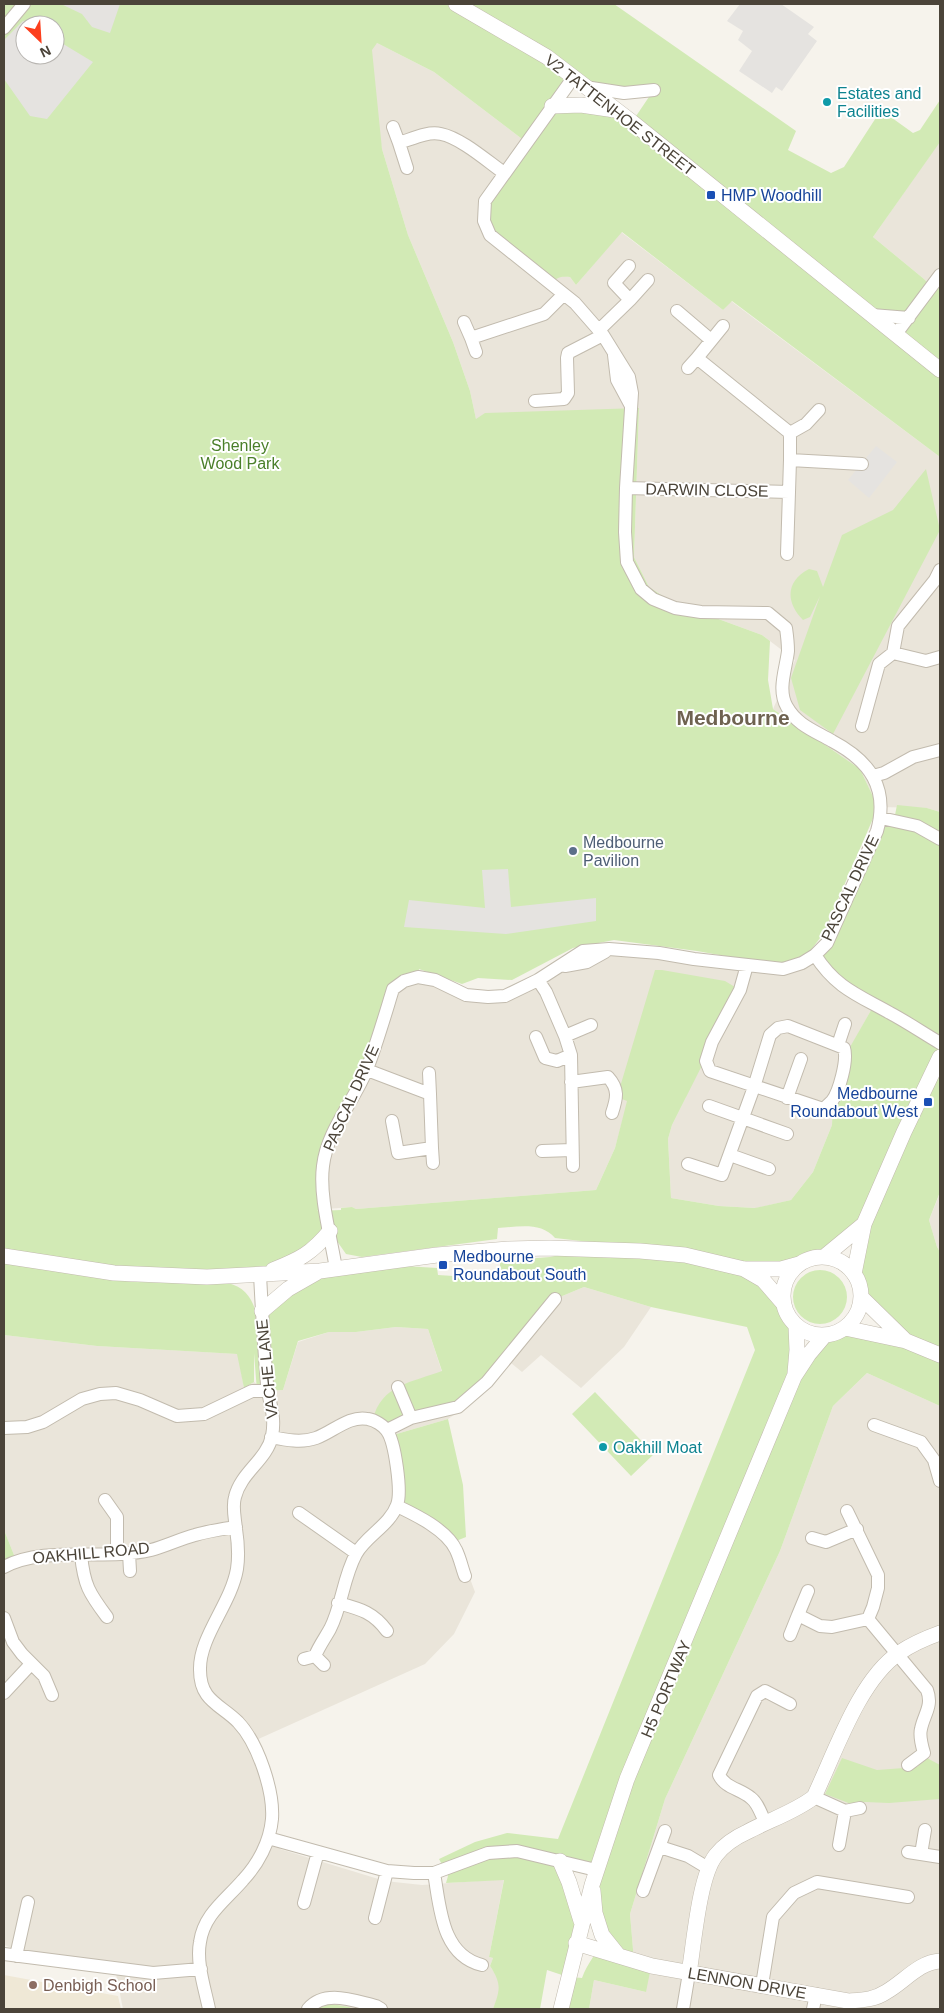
<svg xmlns="http://www.w3.org/2000/svg" width="944" height="2013" font-family="Arial,sans-serif">
	<style>
		.residential { fill: #eae5da }
		.education { fill: #efe8d6 }
		.green { fill: #d2eab5; fill-rule: evenodd }
		.parking { fill: #e5e3e0 }
		.lines { fill: none; stroke-linecap: round; stroke-linejoin: round }
		.minor-casing { stroke: #c2bbae; stroke-width: 14 }
		.tertiary-casing { stroke: #c2bbae; stroke-width: 16 }
		.minor { stroke: #fff; stroke-width: 12 }
		.tertiary { stroke: #fff; stroke-width: 15 }
		.culture-dot { fill: #0f9aa8; stroke: #fff; stroke-width: 2 }
		.transit-dot { fill: #1a4fb4; stroke: #fff; stroke-width: 2 }
		.service-dot { fill: #5c6f8a; stroke: #fff; stroke-width: 2 }
		.education-dot { fill: #8d6e63; stroke: #fff; stroke-width: 2 }
		.labels { text-anchor: middle; dominant-baseline: central; stroke-width: 4; stroke-linejoin: round; paint-order: stroke }
		.culture-label { font-size: 16px; fill: #0d838f; stroke: #fff; text-anchor: start }
		.street-label { font-size: 16px; fill: #4b4439; stroke: #fff }
		.transit-label { font-size: 16px; fill: #164399; stroke: #fff; text-anchor: start }
		.park-label { font-size: 16px; fill: #4a7f2a; stroke: #fff }
		.service-label { font-size: 16px; fill: #4e5e75; stroke: #fff; text-anchor: start }
		.education-label { font-size: 16px; fill: #785e54; stroke: #fff; text-anchor: start }
		.district-label { font-size: 21px; font-weight: bold; fill: #6e6250; stroke: #fff }
	</style>
	<rect width="100%" height="100%" fill="#f6f3ec"/>
	<path class="residential" d="M377,43l57,29 92,70 25,142 6,-7 7,-1 6,1 6,8 45,-53 102,78 8,-9 209,156v355l-13,-4 -49,-1 -18,-38 -87,-60 22,-49 -33,-25 -90,-33 -23,-15 -15,-30 5,-149 -163,11 -6,-28 -17,-49 -45,-107 -26,-86 -18,-97z
		M940,141v144l-4,6 -12,-12 -51,-42z
		M609,949l174,20 32,-14 59,50 -24,43 -17,52 -1,25 -19,47 -22,28 -35,8 -37,-2 -48,-8 -3,-59 4,-14 14,-28 -24,-127 -7,31 -40,147 -19,42 -240,19 -4,-2 -26,2 -3,-42 70,-178 25,-12 70,20z
		M940,1193v59l-3,-5 -8,-27z
		M584,1287l67,20 -27,40 -43,41 -40,-33 -19,17 -11,-9 -31,34 -32,22 -55,16 63,106 19,51 -21,42 -29,30 -173,78 19,56 -3,40 15,4 -3,7 105,32 37,4 82,-6 -15,78 4,1 -3,8 8,12 2,13 -7,18h-370l-9,-45 -91,-12 -19,-7v-378l12,-7 -12,-30v-195l93,11 141,8 6,34 10,-6 14,9 15,-1 15,-48 31,-10h27l40,-5 32,2 14,43 -44,15 -25,33 182,-121z
		M867,1373l73,33v603h-351l5,-29 52,12 -12,-31 -4,-47 35,-115 115,-248 53,-145z"/>
	<path class="education" d="M4,1975l114,21 3,13h-117z"/>
	<path class="green" d="M4,4h610l182,127 -8,19 43,23 13,-6 37,-57 32,23 7,-3 20,-30v42l-67,95 51,42 12,12 4,-6v172l-208,-156 -9,9 -101,-78 -46,53 -6,-8c-9,-1 -13,0 -19,7l-61,-49 -7,-23 43,-70 -92,-70 -57,-29 -5,7 10,99 26,86 45,107 17,49 6,28 9,-6 154,-5 -5,149 15,30 23,15 90,33 8,6 -2,39 5,29 87,60 18,38 -55,127 -15,20 -19,8 -20,2 -72,-13 -83,-11 -41,8 -61,32 -34,-2 -16,6 -43,-15 -1,8 -25,12 -26,81 -40,78 -1,59 -9,4 24,-1v-2l11,-1 4,2 240,-19 19,-42 12,-47 -10,-4 38,-127h7l63,11 15,9 -68,135 -4,14 3,59 48,8 36,2 36,-8 22,-28 19,-47 1,-25 12,-49 5,-4 24,-42 -59,-50 66,-137 13,2 3,-15 30,3 13,4v380l-11,28 8,27 3,5v154l-73,-33 -34,33 -53,145 -115,248 -35,115 4,47 16,11 -4,20 -52,-12 -5,29h-26l8,-31 -24,-8 -7,39h-47c7,-19 9,-25 -3,-43l3,-8 -4,-1 15,-77 -58,3 2,-7 -9,-17 36,-17 32,-9 51,6 197,-489 -8,-23 -96,-20 -67,-20 -29,12 -97,108 -71,23 -14,-10c7,-35 40,-38 69,-49l-14,-42 -32,-2 -40,5h-27l-31,9 -15,49 -15,1 -6,-80 60,-34 83,-11 32,2 1,7 62,4v-18l50,-4 40,-8 -9,-8 -26,-3c-14,-17 -38,-11 -57,-10l-1,11 -135,18 -16,-3 -16,-23 -70,44 -53,2 -203,-21zM25,25h30v30h-30zM573,78l51,15 29,-2 -21,31 -51,-17 -28,1zM873,315l36,3 -13,16zM863,1225l-9,49 6,12 1,11 44,43 -60,-12 -20,7 -31,41 2,-50 -7,-9 -6,-14 -38,-33 55,-6 10,-5 14,-2zM560,1861l36,9c2,15 8,54 6,66 -3,16 -15,27 -20,42l-11,-1 10,-55z
		M926,469l14,61 -107,204 -33,-24 -9,-32 29,-82 -10,21 -7,3c-18,-18 -17,-39 6,-51l8,2 6,16 19,-52 51,-25z
		M4,1263l128,19 96,1c15,4 22,12 27,26l7,81 -5,1 -3,-38v29l-10,6 -7,-34 -140,-8 -93,-11z
		M793 1297a27 27 0 1 1 54 0a27 27 0 1 1-54 0Z
		M595,1392l59,62 -23,22 -59,-62z
		M448,1419l15,66 3,52 -10,4 -51,-36 -12,-70z
		M4,1530l12,30 -12,7z
		M842,1758l35,12 40,-3 10,-9 13,7v34l-51,4 -24,-1 -14,2 -26,-10z
		M331,2004l18,3 4,2h-37z"/>
	<path class="parking" d="M61,4h59l-10,29 -18,-6 -10,-13z
		M740,4h41l33,23 -6,7 9,7 -35,50 -6,-4 -4,6 -33,-22 13,-20 -14,-11 5,-9 -16,-10z
		M23,21l8,4h-6v30h30v-16l38,23 -46,57 -17,-3 -26,-37v-39z
		M876,446l21,16 -28,36 -21,-18z
		M508,869l3,38 85,-9v23l-90,13 -102,-7 5,-27 76,8 -3,-38z"/>
	<g class="lines">
		<g class="minor-casing">
			<path id="minor" d="M4,28l20,-24
				M585,87l39,6 30,-3
				M393,127l6,16
				M407,168l-8,-25c13,-4 28,-12 42,-9 20,4 46,27 63,39
				M630,300l18,-20
				M677,311l34,29
				M872,315l37,3
				M464,322l7,16
				M599,330l31,-30 -16,-17 15,-17
				M896,334l44,-59
				M476,352l-5,-14 73,-24 19,-19
				M614,355l3,25 14,26
				M697,358l26,-32
				M688,368l9,-10 93,75
				M535,401l29,-2 4,-6 -1,-35 1,-5 35,-18
				M790,460v-27l16,-9 13,-14
				M626,488l163,4 -2,62
				M789,492l1,-32 72,4
				M893,653l33,8 14,-4
				M862,726l17,-62 14,-11 5,-27 37,-46 5,-10
				M873,776l11,-3 29,-16 27,-7
				M881,818l36,8 23,13
				M815,955c21,33 43,40 75,58 17,9 33,20 50,30
				M565,966l22,-4 18,-10
				M538,980l8,12 19,44 6,19 2,111
				M565,1036l26,-11
				M536,1037l9,21 12,3 14,-6
				M838,1045l7,-21
				M367,1070l63,24 -1,-21
				M571,1082l37,-5c11,12 9,21 4,36
				M787,1098l14,-39
				M709,1106l78,28
				M392,1121l6,32 34,-5 -2,-54
				M432,1148l1,15
				M542,1151l30,-1
				M730,1155l39,14
				M688,1164l34,11 32,-88 16,-52 8,-7 10,-2 56,22c4,12 -5,44 -12,53 -3,3 -6,6 -9,8l-113,-38 -4,-10 6,-19 28,-52 7,-25
				M336,1269c-5,-32 -17,-72 -13,-103 4,-36 31,-64 44,-97 10,-26 18,-54 26,-80l11,-8 14,-4 17,3 31,15 22,2 17,-1 33,-16 45,-29 26,-2 50,4 35,6 89,10 19,-6 13,-8 12,-12 50,-112c12,-43 -7,-70 -45,-90 -17,-10 -35,-16 -45,-34 -10,-17 -1,-38 1,-56 0,-7 -1,-16 -2,-23l-18,-15 -67,-1 -26,-4 -22,-9 -12,-10 -14,-27 -2,-30 1,-44 6,-95 -3,-16 -26,-42 -28,-32 -85,-68 -6,-14 1,-20 88,-123
				M398,1387l13,31
				M874,1425l47,17 13,18 6,21
				M4,1428l23,-1 16,-5 39,-23 18,-5 16,-1 24,7 37,16 27,-2 48,-23h16
				M387,1430l24,-12 47,-11 29,-25 68,-83
				M271,1437c15,3 31,6 45,1 17,-6 33,-23 52,-19 7,1 16,7 19,12 8,11 15,61 10,74 -7,20 -31,31 -41,49 -13,24 -14,52 -26,75 -5,9 -11,17 -15,27l-11,3
				M105,1500l12,17v37
				M397,1506c19,9 50,24 59,44 4,8 6,18 9,26
				M847,1511l31,64v13l-5,19 -5,12
				M299,1513l57,40
				M812,1538l14,4 31,-13
				M129,1553l1,18
				M81,1555c3,30 8,38 26,62
				M4,1567c41,-22 101,-6 147,-17 15,-4 29,-11 44,-15 13,-4 28,-6 41,-8
				M338,1603c22,6 35,9 49,28
				M798,1615l10,-24
				M4,1618l9,24 9,12 22,22 8,19
				M790,1635l8,-20 22,11 12,1 36,-8 59,71c6,16 -3,24 -6,39 -2,7 1,17 3,24l-16,12
				M315,1656l9,9
				M4,1693l27,-29
				M814,1797l31,14 15,-3
				M765,1822c-4,-8 -7,-19 -14,-24 -10,-9 -26,-10 -32,-23l38,-79 8,-5 25,13
				M268,1838l119,33 27,2h20l54,-20 29,-2 79,19
				M839,1845l6,-34
				M660,1847l28,9 20,12
				M908,1852l32,5
				M921,1854l4,-24
				M434,1873c6,33 7,82 48,92
				M643,1891l22,-60
				M304,1903l14,-51
				M375,1918l12,-47
				M4,1954l149,19 48,-4
				M16,1956l12,-54
				M762,1985l11,-68 21,-24 23,-11 91,15
				M209,2009c-4,-20 -13,-46 -9,-67 4,-28 26,-42 43,-62 15,-16 27,-38 29,-61 2,-28 -14,-76 -34,-97 -18,-18 -38,-21 -38,-52 -1,-33 31,-66 37,-101 2,-13 1,-27 -1,-40 -1,-11 -4,-22 -1,-32 6,-25 32,-37 37,-61 4,-20 -3,-33 -5,-52 -3,-36 -5,-72 -7,-109
				M308,2009c17,-20 46,-8 68,-3l5,3
				M683,2009l6,-36
				M813,2009l3,-15"/>
		</g>
		<g class="tertiary-casing">
			<path id="tertiary" d="M456,4l91,53 85,65 308,248
				M552,106l29,-1 34,5
				M4,1256l110,17 93,4 113,-6 117,-16 71,-6 42,-1 90,3 45,4 59,14 19,11 20,23
				M824,1257l40,-33
				M783 1296a39 39 0 1 1 78 0a39 39 0 1 1-78 0Z
				M745,1269h36l18,-5
				M273,1270c27,-11 38,-16 57,-39
				M854,1274l10,-50 40,-92 36,-75
				M861,1297l45,44
				M262,1311l26,-22 28,-16
				M845,1328l61,13 34,14
				M795,1373l2,-23 -1,-24
				M560,1861l9,21 12,39
				M593,1891l2,22 7,22 16,20
				M576,1943l76,23 196,35c14,-1 26,-1 38,-9 18,-10 33,-30 54,-31
				M689,1973c5,-29 10,-97 27,-118 8,-10 20,-18 31,-23 22,-12 48,-20 67,-35 21,-44 45,-117 85,-144 13,-9 27,-15 41,-20
				M561,2009l31,-124 35,-106 167,-402 15,-23 16,-19"/>
		</g>
		<use href="#minor" class="minor"/>
		<use href="#tertiary" class="tertiary"/>
	</g>
	<g class="culture-dot">
		<circle cx="827" cy="102" r="5"/>
		<circle cx="603" cy="1447" r="5"/>
	</g>
	<g class="transit-dot">
		<rect x="706" y="190" width="10" height="10" rx="2.5"/>
		<rect x="923" y="1097" width="10" height="10" rx="2.5"/>
		<rect x="438" y="1260" width="10" height="10" rx="2.5"/>
	</g>
	<circle class="service-dot" cx="573" cy="851" r="5"/>
	<circle class="education-dot" cx="33" cy="1985" r="5"/>
	<g class="labels">
		<g class="culture-label">
			<text x="837" y="93">Estates and<tspan x="837" dy="18">Facilities</tspan></text>
			<text x="613" y="1447">Oakhill Moat</text>
		</g>
		<g class="street-label">
			<text transform="translate(620 115) rotate(38)">V2 TATTENHOE STREET</text>
			<text transform="translate(707 490) rotate(1)">DARWIN CLOSE</text>
			<text transform="translate(850 888) rotate(-65)">PASCAL DRIVE</text>
			<text transform="translate(351 1098) rotate(-66)">PASCAL DRIVE</text>
			<text transform="translate(267 1369) rotate(-96)">VACHE LANE</text>
			<text transform="translate(91 1553) rotate(-5)">OAKHILL ROAD</text>
			<text transform="translate(666 1689) rotate(-67)">H5 PORTWAY</text>
			<text transform="translate(747 1983) rotate(10)">LENNON DRIVE</text>
		</g>
		<g class="transit-label">
			<text x="721" y="195">HMP Woodhill</text>
			<text x="918" y="1093" text-anchor="end">Medbourne<tspan x="918" dy="18">Roundabout West</tspan></text>
			<text x="453" y="1256">Medbourne<tspan x="453" dy="18">Roundabout South</tspan></text>
		</g>
		<g class="park-label">
			<text x="240" y="445">Shenley<tspan x="240" dy="18">Wood Park</tspan></text>
		</g>
		<g class="service-label">
			<text x="583" y="842">Medbourne<tspan x="583" dy="18">Pavilion</tspan></text>
		</g>
		<g class="education-label">
			<text x="43" y="1985">Denbigh School</text>
		</g>
		<g class="district-label">
			<text x="733" y="717">Medbourne</text>
		</g>
	</g>
	<rect width="944" height="2013" fill="none" stroke="#4b4439" stroke-width="10"/>
	<g transform="translate(40 40) rotate(155)"><circle r="24" fill="#ffffff" stroke="#b7b4b0"/>
	<path d="M0-4L9 19L0 12L-9 19Z" fill="#fc3f1d"/>
	<text y="-8" font-size="14" font-weight="bold" text-anchor="middle" fill="#4b4439">N</text>
	</g>
</svg>
